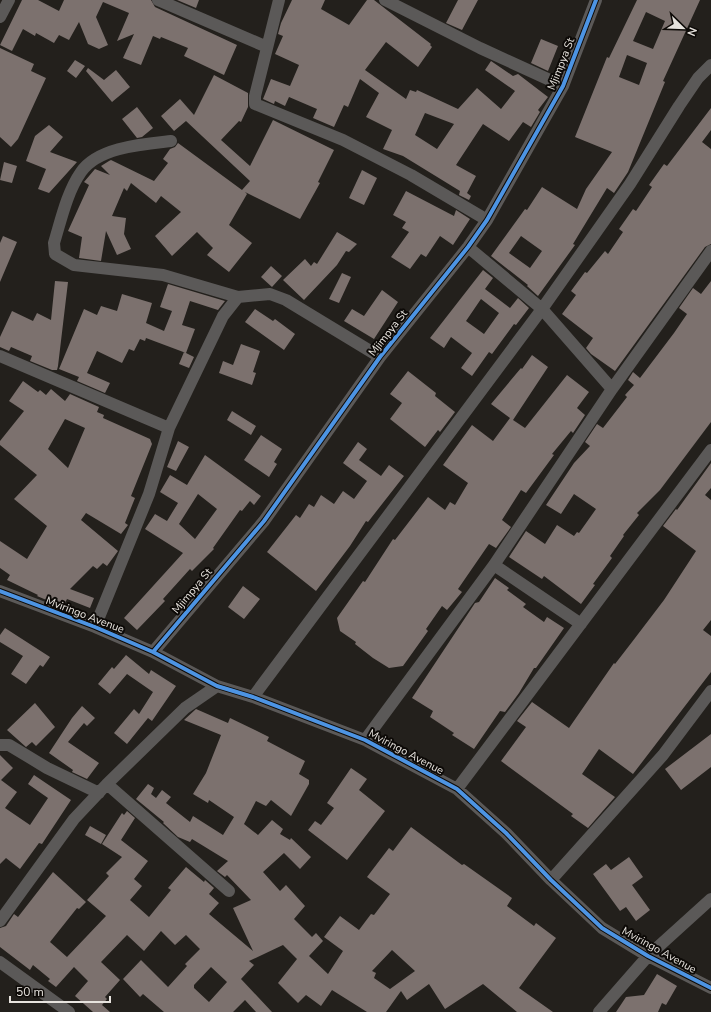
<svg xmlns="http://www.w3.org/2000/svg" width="711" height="1012" font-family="'Nunito Sans',sans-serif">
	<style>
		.building { fill: #7c716e; fill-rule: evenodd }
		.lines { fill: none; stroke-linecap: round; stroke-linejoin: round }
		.street { stroke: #5b5958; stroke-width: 12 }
		.cycleway-casing { stroke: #0d0a07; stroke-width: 6 }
		.cycleway { stroke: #4d94e3; stroke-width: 4 }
		.labels { text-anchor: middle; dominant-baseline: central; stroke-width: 4; stroke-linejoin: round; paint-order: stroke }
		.street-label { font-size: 11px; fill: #e7e3de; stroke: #0d0a07 }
	</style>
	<rect width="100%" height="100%" fill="#23201c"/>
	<path class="building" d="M22,0h16l21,11 5,-11h87l4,7 82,38 -13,30 -40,-19 4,-8 -27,-11 -1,2 -7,-3 -12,29 -18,-7 11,-24 -17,7 12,-28 -26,-11 -7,15 12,28 -9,4 -11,-5 -9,-22 -10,18 -10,-5 -5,8 -18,-10 -1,3 -12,-7 -11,22 -12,-6z
		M177,0h22l-3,8z
		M292,0h33l-4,9 28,16 18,-25h7l57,44 -1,1 2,2 -14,20 -32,-25 -21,28 41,29 4,-9 6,2 1,-2 41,19 19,-21 24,21 14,-18 -30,-21 6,-9 22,15 5,-2 30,23 -10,13 2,2 -9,15 -8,-5 -14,19 -26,-17 -27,41 20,11 -9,17 4,3 -2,4 -10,-5 1,-4 -57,-35 -20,-7 9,-19 -26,-13 13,-24 -19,-14 -12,28 -4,-2 -10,22 -21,-9 4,-9 -28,-12 -4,9 -10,-5 -1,3 -11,-5 8,-20 19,7 9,-21 -24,-11 8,-18 -5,-2 3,-11zM425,113l29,11 -17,25 -22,-14z
		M458,0h20l-16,30 -16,-7z
		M637,0h63l-37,81 2,1 -37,90 -14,21 -7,-5 -34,56 2,1 -37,51 -11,-10 1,-1 -37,-29 34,-47 2,1 15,-23 35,22 9,-20 26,-37 -37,-15 32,-80 2,1zM646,12l19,9 -12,28 -20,-8zM627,55l20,8 -8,22 -20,-8zM521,236l21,15 -12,17 -21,-15z
		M541,39l17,7 -10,25 -17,-8z
		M0,48l34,16 -3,7 15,7 -28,61 -7,8 -11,-10z
		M75,60l10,6 -9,12 -9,-7z
		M88,68l16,12 12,-10 14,17 -18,15 -26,-31z
		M214,75l34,18v14l-7,15 -2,-1 -18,19 29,26 23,-46 61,30 -16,32 2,1 -20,36 -55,-27 2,2 -18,31 23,18 -23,29 -22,-17 6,-7 -16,-16 -25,24 -17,-20 26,-24 -20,-16 -5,7 -25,-20 -4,8 -3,-3 -12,28 14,2 -2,16 7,15 -14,6 -11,-24 -5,30 -22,-3 3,-21 -14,-6 21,-46 -5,-3 11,-13 15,6 -9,-9 8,-5 2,-1 43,21 14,-18 -5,-4 7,-10 5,-2 3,-4 64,47 8,-9 -64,-60 -12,10 -13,-15 19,-17 14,16z
		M137,107l16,21 -11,9 -5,1 -15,-19z
		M711,108v22l-9,12 9,7v95l-6,3 -90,124 -24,-17 -5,-6 7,-10 -31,-24 14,-19 -5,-4 14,-19 2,1 18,-22 3,3 15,-22 -4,-3 14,-20 3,2 16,-24 -3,-2 15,-21 3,2z
		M49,125l14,12 -13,15 27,10 -28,31 -11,-4 8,-20 -20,-8 9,-25z
		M4,162l13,4 -5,17 -12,-3z
		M362,170l15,8 -13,27 -15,-7z
		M406,191l48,25 2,-6 14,9 -17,26 -13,-9 -14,21 -5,-3 -11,15 -19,-12 18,-25 -7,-4 4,-6 -13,-7z
		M337,232l20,12 -8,8 -3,-1 -9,14 -33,35 -21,-20 22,-21 6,7 3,-4 3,2z
		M3,236l14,6 -17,40v-39z
		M271,266l11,10 -10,11 -11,-10z
		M483,270l10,8 -8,11 25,19 8,-10 11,10 -13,17 -2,-1 -22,30 -3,-2 -17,24 -11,-8 11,-15 -21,-16 -7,11 -14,-10zM481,299l18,14 -15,21 -18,-13z
		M342,273l9,4 -12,26 -10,-4z
		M55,281l13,1 -10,84 -1,4h-5l-22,-9 2,-5 -21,-9 -2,4 -9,-4v-10l12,-26 21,10 4,-8 14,7z
		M711,281v141l-51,68 -23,23 2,2 -16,20 1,1 -14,20 2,2 -19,26 2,1 -14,19 -37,-28 -2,3 -33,-22 17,-26 19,13 12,-19 17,11 3,-4 2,1 17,-24 -22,-15 -13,20 -15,-9 28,-42 16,-17 -5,-4 12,-18 6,4 24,-31 -2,-2 9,-10 -6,-5 5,-8 7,6 34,-45 13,-19 -8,-6 14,-20 8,6z
		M168,284l57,17 -7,9 -28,-9 -8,24 13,4 -9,24 -40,-15 -1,3 -5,-2 -6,12 -5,-2 -7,14 -25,-12 -10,22 23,10 -5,10 -28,-12 2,-4 -20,-8 25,-60 13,6 4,-9 16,5 5,-17 30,9 -6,20 18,8 8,-20 -12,-4z
		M382,290l16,12 -24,37 -30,-18 8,-12 12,7z
		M255,309l18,12 2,-2 20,15 -11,16 -39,-28z
		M241,344l19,7 -7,21 3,1 -4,12 -33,-12 4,-12 10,4z
		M184,352l10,5 -5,11 -10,-4z
		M532,355l16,12 -35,53 12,8 42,-53 22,17 -12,16 8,7 -12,18 -2,-2 -19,23 2,1 -28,38 -5,-3 -19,30 9,7 -15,21 -7,-4 -31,45 4,3 -15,18 -5,-4 -16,23 2,2 -25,35 -14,2 -16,-10 -18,-14 1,-2 -16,-11 -3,-13 26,-37 2,1 28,-43 2,1 33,-43 17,13 5,-8 5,3 13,-22 -25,-18 29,-40 21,16 17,-23 -19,-14 30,-36 1,1z
		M408,371l28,22 -1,3 20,16 -15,20 -2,-2 -13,17 -35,-28 12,-16 -12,-9z
		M23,381l15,11 2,-2 6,5 5,-6 14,12 5,-7 29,13 -2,5 7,3 -1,3 47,21 2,5 -21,52 4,2 -10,25 3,2 -7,9 -35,-21 -5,7 37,31 -11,15 -4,-3 -6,6 -4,-3 -23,23 24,9 -4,10 -23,-9 -4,8 -26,-11 1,-1 -31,-15 3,-5 -10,-7v-27l27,18 20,-33 -33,-27 23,-24 -37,-30v-4l24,-30 -15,-10zM65,419l20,9 -17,40 -20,-19z
		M232,411l24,15 -5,9 -24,-15z
		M261,435l21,14 -8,13 3,2 -8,13 -25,-17z
		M178,441l11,6 -13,24 -9,-4z
		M358,442l9,7 -8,11 22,16 8,-11 15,11 -36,46 -2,-1 -16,25 -34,45 -49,-39 29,-37 4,3 9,-14 5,3 7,-12 13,9 9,-13 11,8 13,-18 -24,-18z
		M205,455l56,41 -7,9 -4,-4 -8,10 -2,-1 -27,38 1,1 -22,22 -2,-2 -27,30 2,2 -28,29 -13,-12 59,-65 -38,-24 10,-15 12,7 11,-18 -18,-11 10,-17 17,10zM198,494l19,15 -22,30 -16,-15z
		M711,463v25l-6,7 6,5v120l-8,10 8,6v36l-78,102 -34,-25 -17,25 33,23 -27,31 -17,-12 2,-2 -72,-53 25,-34 -9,-6 15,-19 37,26 45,-65 1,1 17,-22 32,-42 32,-49 -33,-25 13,-17 1,1z
		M495,578l14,10 -2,2 19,14 -3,3 21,15 3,-5 17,11 -28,40h-2l-15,25 -14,19 -5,-1 -26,38 -22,-14 2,-2 -24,-16 3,-6 -21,-13 63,-95 4,-1z
		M243,586l17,13 -16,20 -16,-12z
		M5,628l45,29 -7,10 -3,-2 -14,19 -15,-10 12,-18 -23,-14v-7z
		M126,655l23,19 2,-4 25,16 -24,35 -4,-3 -21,26 -13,-11 20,-24 5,5 14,-22 -26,-18 -17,20 -12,-10 14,-17 2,2z
		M35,703l20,24 -19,19 -4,-4 -6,5 -19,-17z
		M82,706l13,12 -8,8 -3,-3 -16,19 31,21 -12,16 -15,-7 1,-2 -24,-17 23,-35z
		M196,709l32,14 2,-5 29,14 10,5 -2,4 38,20 -6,13 10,6v4l-18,32 -20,-16 -5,6 -10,-5 -12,23 14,11 14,-15 11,9 -3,5 10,6 1,-2 20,19 -11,12 -16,-16 -21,19 17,19 6,-6 19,21 -11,13 18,18 4,-4 7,8 -14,15 19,18 15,-23 -19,-14 16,-21 19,14 12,-16 3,1 16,-21 -23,-17 22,-29 4,3 18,-24 51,38 2,-1 48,34 -5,8 27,20 2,-3 20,15 -37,50 34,24h-36l-34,-28 -38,25 -16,-25 -22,16 -6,-9 -15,21h-19l-35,-22 -11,16 -15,-11 -8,8 -20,-20 19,-24 -14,-14 -34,16 5,4 -13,14 31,33h-16l-11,-12 -12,12h-69l-21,-18 -3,3 -17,-18 18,-19 27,27 19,-21 -2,-2 15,-15 -14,-14 -11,10 -14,-14 -17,20 -17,-16 -26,27 19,18 -15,17 2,2 -5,6 8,7h-17l-18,-16 13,-15 -14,-14 -18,20 -8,-6 2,-2 -17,-14 -3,5 -30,-23v-19l6,-2 8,-12 4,3 35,-45 33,30 -7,7 -2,-1 -27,34 17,15 39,-41 -19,-16 22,-24 -3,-3 16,-16 -20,-13 20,-31 2,2 3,-4 8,7 -14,22 27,21 -14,18 8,7 -12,14 19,17 22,-27 -3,-2 18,-21 18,15 1,-2 9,8 -5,6 10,9 -10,11 44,37 -20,-43 18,-8 -24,-25 -2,2 -8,-6 11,-10 -36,-22 -2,3 -12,-5 -15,-14 1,-1 -28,-23 12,-15 6,4 -3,6 5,4 6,-8 9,7 -5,6 24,19 3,-6 30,19 11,-18 -25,-17 -1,3 -15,-9 13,-21 15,-38 -37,-15zM392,950l23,21 -25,18 -16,-11 2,-5 -4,-2zM211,967l16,15 -18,20 -15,-14v-3z
		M711,734v33l-30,23 -16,-21z
		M0,755l13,13 -12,12 16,12 -12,16 25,17 18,-27 -20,-14 6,-9 37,25 -29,44 -3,-1 -19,26 -14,-11 -6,6z
		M351,768l16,11 -8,11 26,21 -38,49 -39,-30 7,-9 6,4 13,-17 -7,-5z
		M90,826l16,9 -5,9 -16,-9z
		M629,857l14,20 -11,8 18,25 -14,11 -10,-14 -6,4 -27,-37 13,-10 5,6z
		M657,974l20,12 -11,19 -4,-2 -4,9h-42l10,-15 18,-2z"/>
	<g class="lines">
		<path class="street" d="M158,0l109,47
			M279,0l-24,96v8l88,36 68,35 76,45
			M385,0l95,48 83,38
			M0,17l9,-17
			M171,141c-27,3 -73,6 -90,31 -14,20 -20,48 -27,71l1,11 19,11 89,10 75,22
			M468,247l74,62 70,80
			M0,356l169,72
			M494,565l87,59
			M0,591l95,36 58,25 64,34 36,11 112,43 92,49 49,44 45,47 51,48 46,28 63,32
			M95,627l54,-133 20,-66 54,-112 15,-19 32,-3 16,6 94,57
			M153,652l111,-131 116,-164 88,-110 19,-27 76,-134 33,-86
			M253,697l289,-388 88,-125 49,-78 19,-28 13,-13
			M365,740l129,-175 118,-176 99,-138
			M0,745h9l38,23 52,25
			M107,784l122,107
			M457,789l254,-339
			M551,880l112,-125 48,-64
			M0,921l74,-102 33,-35 78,-76 32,-22
			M0,962l69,50
			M599,1012l49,-56 63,-57"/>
		<g class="cycleway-casing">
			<path id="cycleway" d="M0,591l95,36 58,25 64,34 36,11 112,43 92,49 49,44 45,47 51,48 46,28 63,32
				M153,652l111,-131 116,-164 88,-110 19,-27 76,-134 33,-86"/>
		</g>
		<use href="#cycleway" class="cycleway"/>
	</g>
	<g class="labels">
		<g class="street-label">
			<text transform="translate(561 64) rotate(-68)">Mjimpya St</text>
			<text transform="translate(388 333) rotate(-52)">Mjimpya St</text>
			<text transform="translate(192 591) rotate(-50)">Mjimpya St</text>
			<text transform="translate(85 615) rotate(21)">Mviringo Avenue</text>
			<text transform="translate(406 752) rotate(28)">Mviringo Avenue</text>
			<text transform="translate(659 950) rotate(29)">Mviringo Avenue</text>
		</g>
	</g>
	<g transform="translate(683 28) rotate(113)" stroke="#0d0a07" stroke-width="3" paint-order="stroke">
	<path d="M0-3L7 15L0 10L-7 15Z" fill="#e7e3de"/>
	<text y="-6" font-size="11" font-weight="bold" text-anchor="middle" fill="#e7e3de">N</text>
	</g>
	<path d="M10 996v6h100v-6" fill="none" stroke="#e7e3de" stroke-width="2"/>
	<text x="16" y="996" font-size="12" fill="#e7e3de" stroke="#0d0a07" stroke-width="3" paint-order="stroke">50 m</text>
</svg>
